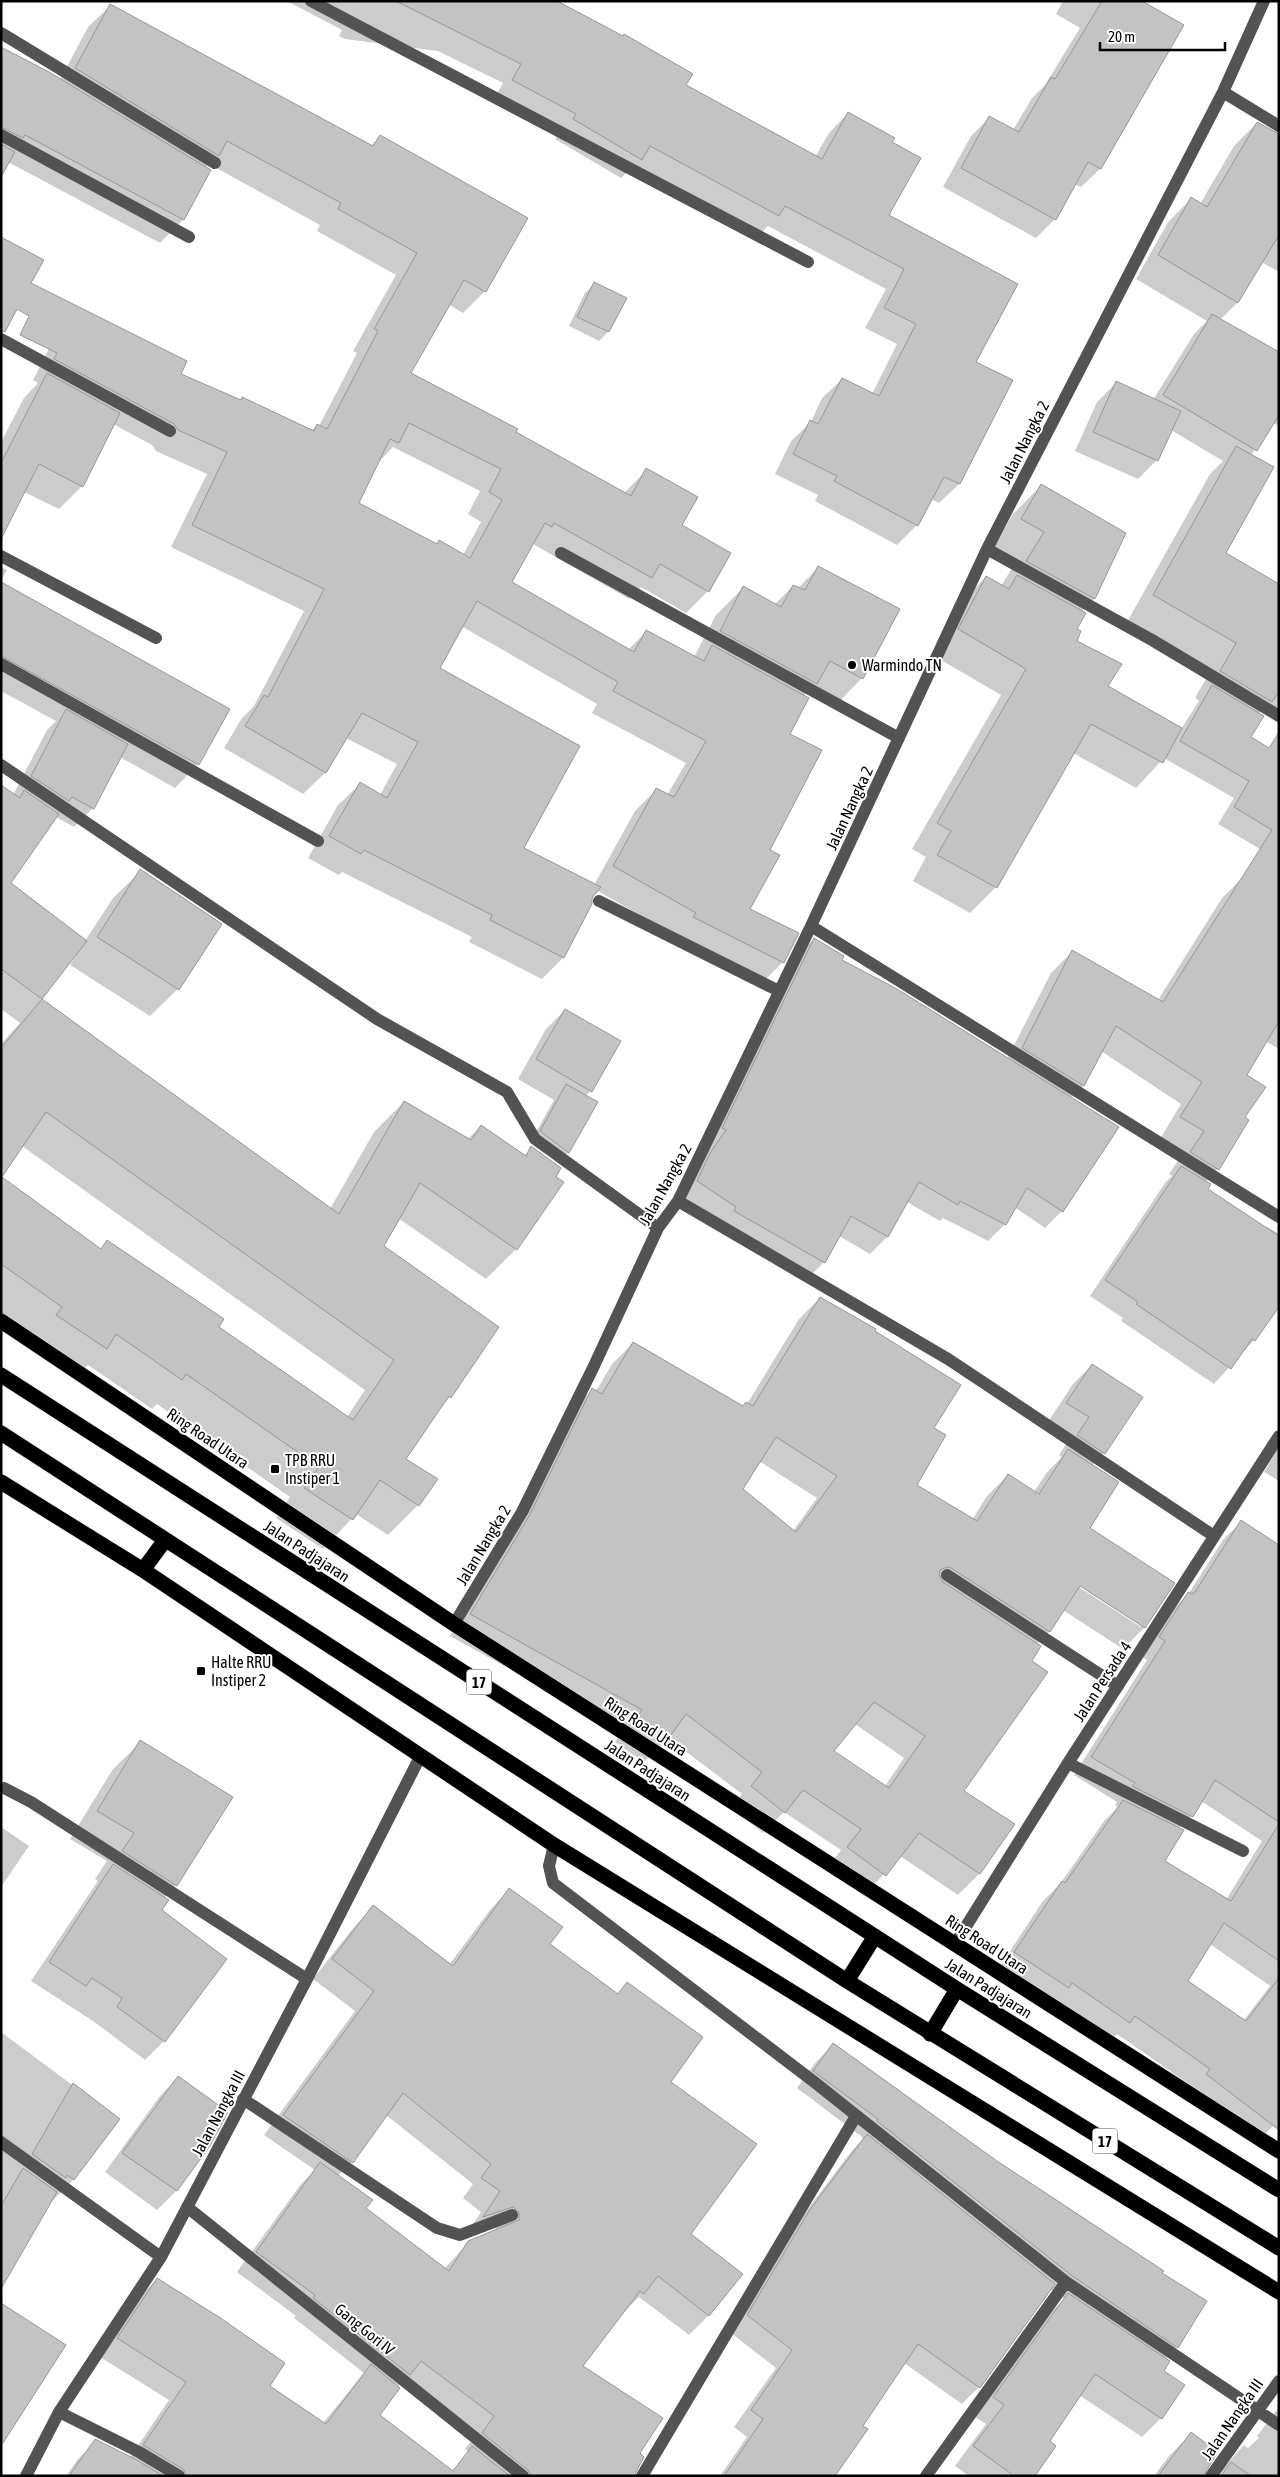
<svg xmlns="http://www.w3.org/2000/svg" width="1280" height="2477" font-family="'Asap Condensed',sans-serif">
	<style>
		.shadow { fill: #0003; fill-rule: evenodd }
		.building { fill: #c3c3c3; stroke: #979797; fill-rule: evenodd }
		.lines { fill: none; stroke-linecap: round; stroke-linejoin: round }
		.highway-casing { stroke: #dbdbdb; stroke-width: 16 }
		.minor { stroke: #535353; stroke-width: 12 }
		.highway { stroke: #000; stroke-width: 15 }
		.poi-dot { fill: #000; stroke: #fff; stroke-width: 2 }
		.labels { text-anchor: middle; dominant-baseline: central; stroke-width: 4; stroke-linejoin: round; paint-order: stroke }
		.shield { fill: #fff; stroke: #4c4c4c; stroke-width: 1 }
		.shield-label { font-size: 15px; font-weight: bold; fill: #000 }
		.street-label { font-size: 16px; fill: #000; stroke: #fff }
		.poi-label { font-size: 16px; fill: #000; stroke: #fff; text-anchor: start }
	</style>
	<rect width="100%" height="100%" fill="#fff"/>
	<path class="shadow" d="M287,1h254l143,85 131,71 14,-24 19,-20 43,29 -4,73 88,147 36,19 -52,103 -20,19 -8,-4 -14,26 -20,20 -82,-44 3,-6 -43,-21 16,-33 20,-19 11,-24 20,-19 30,15 25,-50 -32,-16 21,-39 -118,-63 -9,9 -126,-68 -12,11 -66,-39 3,-5 -64,-35 9,-16 -65,-32 -93,-12 -6,-3 3,-6z
		M1063,1h76l-13,119 -26,49 -19,18 -7,-3 -19,35 -19,19 -93,-51 28,-51 19,-19 23,13 19,-32 13,-13 35,-57 -24,-14z
		M110,6l261,140 9,-10 105,155 -22,22 -15,-9 -39,70 215,119 23,-23 33,55 49,28 -21,38 -22,22 -45,-26 -12,12 -96,-55 -23,38 118,68 18,-18 48,25 22,-42 27,-27 31,17 19,-19 5,2 20,-20 44,110 -27,28 -27,-14 -5,4 -15,38 -19,117 -20,58 34,53 -22,22 -165,-94 -6,7 1,7 -28,54 -21,21 -73,-37 3,-5 -130,-65 -3,3 -31,-17 30,-53 22,-21 20,11 17,-31 -51,-26 -21,35 -22,21 -79,-46 18,-30 12,-12 50,-95 -133,-64 36,-73 -51,-23 -4,-6 -39,-21 -31,62 -23,23 -35,-17 -23,25v-75l23,-44 14,-15 -5,-3 26,-51 120,45 132,57 6,-6 2,1 38,-73 -4,-2 43,-76 -79,-44 3,-6 -111,-61 -4,4 -22,52 -23,23 -152,-81 -7,13v-126l59,31 28,-53zM393,447l87,44 -12,23 13,8 -18,33 -24,-13 -3,3 -78,-42 19,-39zM461,626l136,78 -5,9 94,50 -19,32 -10,-6 -22,22 -41,74 -72,-36 -84,-181z
		M1257,123l22,13v136l-18,-10 -24,41 -17,17 59,33v73l-6,-3 -22,32 -26,99 54,31v133l-15,-9 -6,5 -8,23 29,18 -9,100 -52,-31 16,-26 -70,-40 -28,30 -63,-35 -77,134 -26,26 -57,-32 13,-24 -14,-8 89,-154 -67,-39 26,-53 26,-26 15,9 16,-26 -23,-13 19,-33 28,-28 83,48 -30,65 -13,13 -6,17v13l32,45 74,42 18,-28 -4,-3 16,-28 -84,-48 83,-148 13,-13 -52,-31 -14,30 -19,19 -63,-28 22,-49 19,-19 37,17 41,-66 13,-13 -71,-42 32,-57 23,-23 9,5 34,-58z
		M595,283l30,15 -17,34 -9,9 -30,-15 16,-33z
		M1,567l6,3 -6,11z
		M1,583l227,127 -30,54 -23,24 -55,-31 -27,51 -19,19 -18,-10 -47,66 76,58 28,-43 28,-27 37,118 -28,27 -80,-51 6,-9 -2,-1 -34,44 290,210 44,-77 30,-30 64,37 13,-13 43,30 8,-8 22,29 8,6 -46,66 -30,30 -88,-61 -16,29 68,150 -9,10 -37,52 14,46 -30,30 -32,-21 -33,35 -47,-31 14,-21 -133,-93 -5,5 -64,-44 -12,12 -75,-63v-136l99,72 8,-8 109,85 130,90 18,-27 -343,-244 -21,31v-133l19,-21 -19,-14v-222l12,8 34,-65 9,-9 -55,-30z
		M1244,876l35,22v151l-14,-8 -20,34 -2,43 -25,51 -13,13 2,7 57,39 2,-2 13,8v39l-25,67 -40,44 -93,-63 2,-3 -33,-22 75,-113 7,-7 -3,-2 14,-21 -23,-14 21,-35 -80,-53 -18,35 -13,12 -8,113 -17,17 -31,-21 -9,17 -17,17 -45,-23 -3,3 -33,-19 -20,35 -17,17 -31,-18 -15,26 -17,17 -127,-80 117,-243 17,-17 26,22 167,98 44,-86 21,-21 86,48 64,-102z
		M565,1010l26,81 -6,5 11,6 -28,51 -9,9 -28,-21 23,-41 -36,-21 28,-50z
		M820,1298l53,33 59,97 -17,58 57,34 15,-24 21,-21 26,17 13,-20 15,-15 -3,-2 12,-18 -23,-15 25,-38 19,-19 12,88 -12,13 -4,62 85,55 -29,45 -21,21 -60,-39 -14,22 -13,12 -74,147 51,33 -34,50 -21,21 -58,-39 -36,40 -37,-27 14,-19 -57,-38 -21,21 -32,-25 11,-14 -74,-56 -24,24 -29,-20 7,-11 -172,-95 58,-97 64,-129 21,-21 3,2 16,-27 21,-21 109,64 5,-3 52,-85zM759,1461l58,37 -24,33 -51,-42zM1075,1582l66,42v3l-67,-43zM855,1724l49,34 -19,28 -52,-35z
		M1279,1447v34l-15,-9z
		M1241,1522l38,24v584l-6,-4 -18,18 -62,-57 -76,-53 -6,6 -114,-69 46,-70 17,-17 45,-64 13,-13 -3,-2 2,-3 -43,-27 73,-115 -6,-4 29,-44 19,-19 34,-53zM1201,1801l61,40 -36,59 -62,-39 14,-32 14,-13zM1210,1944l60,42 -26,34 -57,-39z
		M141,1742l35,143 -12,13 -3,13 64,49 -61,81 -19,19 -52,-39 -62,-40 67,-100 -3,-2 12,-18 -37,-22 43,-70z
		M1,1827l28,19 -28,41z
		M509,1890l39,55 68,50 11,-11 42,98 20,152 52,41 -33,41 -19,19 -50,-38 -16,16 -42,53 42,110h-122l-36,-27 10,-13 -73,-55 -23,34 78,61h-391l12,-17 18,-18 33,18 40,-59 -69,-43 40,-60 17,-18 111,107 55,37 41,-50 -70,-55 2,-2 -59,-44 64,-88 14,-14 -51,-35 91,-124 -42,-32 41,-52 19,-20 76,58 41,-55zM386,2115l87,69 -10,14 18,14 -16,24 27,-10 6,4 -29,12 -25,27 -79,-60 -27,-33 14,-14z
		M1,2032l117,87 -45,61 -24,24 -48,82z
		M833,2045l164,117 164,112 16,73 -12,12 -3,13 -1,46 -19,19 -63,-42 -31,47 -15,34h-64l-14,-10 31,-42 -11,-7 74,-103 15,-15 -14,-10 -71,98 -17,17 -58,-41 -42,63 -30,50h-112l27,-39 -13,-10 42,-59 -45,-35 61,-103 58,-77 12,-13v-3l-65,-49 19,-26z
		M178,2077l31,68 -33,46 -19,19 -52,-38 55,-76z
		M1279,2407v69h-63l28,-31 4,3 11,-10 -2,-2z
		M1191,2434l11,42h-48l15,-20z"/>
	<path class="building" d="M396,1h161l66,35 1,-2 69,40 -7,11 136,74 26,-47 47,26 -3,4 29,16 -32,57 129,69 -42,78 37,18 -53,104 -16,-7 -26,49 -84,-45 3,-5 -44,-22 17,-34 8,4 24,-46 37,18 37,-72 -32,-16 20,-39 -119,-63 -6,10 -129,-70 -8,14 -69,-41 3,-5 -64,-34 9,-16z
		M1102,1h40l42,24 -83,144 -13,-7 -32,58 -95,-52 28,-52 30,16 32,-55 4,2z
		M110,4l263,142 7,-11 148,83 -42,74 -22,-12 -53,93 107,56 -2,3 115,64 15,-28 52,29 -16,28 49,28 -22,39 -49,-28 -8,14 -98,-55 -2,4 -7,-4 -33,59 122,70 12,-22 58,31 8,-16 97,53 -19,36 32,16 -52,100 10,5 -30,54 49,24 -15,30 -91,-46 3,-4 -83,-47 43,-78 18,9 32,-56 -93,-50 5,-9 -141,-81 -37,67 140,78 -56,102 77,39 -9,11v6l-28,54 -74,-38 2,-5 -128,-65 -3,4 -32,-18 31,-54 27,16 31,-56 -56,-29 -36,60 -81,-47 19,-31 4,2 56,-108 -132,-64 35,-73 -49,-22 -4,-6 -120,-65 3,-6 -37,-18 9,-19 -12,-7 -12,23 -4,-1v-94l43,23 -13,23 156,78 -6,13 60,26 1,-3 72,34 3,-7 10,5 51,-98 -4,-2 43,-76 -79,-44 3,-6 -114,-62 -8,15 -144,-88zM409,423l92,46 -12,23 13,8 -32,58 -31,-18 -2,4 -78,-41 31,-64 9,4z
		M1,47l48,25 162,98 -27,50 -159,-85 -2,3 -22,-11z
		M1257,122l22,12v101l-41,68 -80,-48 33,-58 16,10z
		M1,144l14,8 -14,25z
		M594,282l33,16 -18,34 -32,-15z
		M1212,314l67,38v63l-22,36 -94,-56z
		M47,373l73,40 -37,74 -44,-23 -38,75v-76z
		M1116,381l65,30 -23,50 -65,-29z
		M1236,446l38,21 -48,86 53,31v107l-7,11 -52,-31 16,-28 -83,-48z
		M1041,484l85,49 -31,66 -69,-38 18,-29 -23,-13z
		M818,566l82,43 -37,70 -33,-18 -13,23 -97,-53 23,-45 38,21 12,-22 12,5z
		M1017,575l69,38 -9,16 4,2 -4,10 45,23 -14,22 74,42 -19,35 -72,-39 -94,164 -60,-33 14,-24 -14,-8 89,-154 -68,-40 28,-53 23,13z
		M1,582l229,127 -31,56 -198,-109z
		M1212,685l52,31 -13,21 18,11 10,-16v289l-32,54 19,12 -21,30 4,3 -30,50 -29,-18 14,-21 -24,-14 22,-35 -86,-56 -32,60 -62,-38 50,-98 91,52 109,-172 -38,-23 15,-26 -69,-40z
		M66,709l62,35 -34,65 -22,-12 -3,4 -38,-25z
		M1,785l19,13 4,-8 35,24 -48,69 76,58 -45,58 -41,-30z
		M140,869l82,55 -43,66 -82,-53z
		M814,938l30,18 -2,4 55,29 222,138 -56,85 -36,-24 -21,37 -46,-24 -2,4 -39,-23 -31,55 -37,-21 -26,47 -91,-52 2,-4 -39,-26 13,-28 16,-23 -4,-2z
		M42,999l297,215 65,-113 67,39 10,-15 45,31 5,-10 30,22 -5,9 8,5 -47,68 -97,-67 -36,63 115,81 -48,71 -2,-2 -43,63 32,20 -19,27 -39,-26 -27,40 -49,-32 15,-21 -133,-93 -4,6 -66,-46 -9,15 -51,-34 6,-8 -61,-43v-216zM46,1112l348,248 -41,60 -134,-93 5,-8 -117,-79 -6,9 -99,-72z
		M565,1009l56,32 -29,51 -56,-33z
		M566,1084l32,18 -29,51 -29,-22z
		M1181,1166l30,18 -3,5 71,47v71l-24,34 -3,-2 -21,30 -95,-65 2,-2 -33,-22z
		M820,1297l56,32 -1,2 86,54 -27,43 12,7 -29,50 60,36 31,-47 31,20 29,-45 51,33 -29,46 85,55 -30,45 -65,-42 -30,46 -99,-64 -4,-1 -7,3 -1,5 4,7 98,64 -9,15 16,11 -84,119 51,33 -35,50 -61,-41 -33,43 -39,-29 14,-18 -58,-39 -18,23 -34,-27 11,-14 -76,-58 -20,28 -31,-22 7,-10 -172,-96 59,-98 63,-128 10,6 31,-52 110,64 3,-4 7,4zM776,1437l61,39 -41,56 -53,-43zM874,1702l51,34 -36,52 -55,-37z
		M1092,1364l51,33 -38,57 -28,-19 12,-18 -23,-14z
		M1241,1520l38,25v277l-64,-42 -22,37 -61,-31 3,-3 -44,-26 74,-116 -6,-4 29,-45 4,2 3,-2z
		M140,1740l93,57 -56,89 -55,-35 12,-18 -37,-22z
		M1123,1800l61,30 -19,31 66,40 48,-77v137l-55,-38 -36,58 58,40 33,-43v152l-73,-56 4,-5 -75,-53 -5,7 -58,-40 -3,5 -55,-36 48,-71 3,2z
		M113,1864l56,36 -7,10 65,49 -62,83 -48,-35 5,-9 -30,-20 -6,8 -37,-24z
		M509,1888l54,39 -13,17 68,50 9,-12 76,55 -32,45 86,62 -66,90 52,40 -34,42 -51,-40 -14,18 -4,-3 -57,75 80,52 -23,35 4,4 -10,19h-103l-3,-6 -46,-37 12,-17 -73,-55 -11,14 -97,-77 2,-3 -59,-43 64,-90 53,38 -7,8 83,63 19,-30 51,-21v-8l-6,-5 -30,10 17,-26 -19,-13 10,-14 -88,-71 -50,70 -70,-48 91,-124 -42,-32 41,-54 80,61z
		M833,2043l164,118 167,110 -2,2 45,28 -29,47 -107,-73 -194,-154 1,-2 -65,-48z
		M178,2076l50,36 -18,34 -33,45 -55,-38z
		M73,2083l47,36 -46,61 -7,-5 -1,3 -34,-24z
		M867,2134l188,150 -75,104 -62,-44 -55,82 5,3 -33,47h-111l39,-57 -12,-9 41,-60 -45,-35 62,-104z
		M23,2168l34,24 -56,97v-83z
		M157,2278l65,41 63,44 -15,23 56,38 45,-60 29,24 -20,27 73,56 19,-25 38,30h-323l-4,-7 -40,-24 43,-63 -69,-44z
		M1068,2293l102,68 -6,10 21,14 -23,34 -67,-45 -45,67 6,5 -21,30h-21l-41,-30 31,-41 -11,-8z
		M1,2303l65,42 -65,101z
		M1191,2432l27,20 -15,24h-45z
		M95,2439l40,20 28,17h-94z
		M1231,2462l20,14h-30z"/>
	<g class="lines">
		<g class="highway-casing">
			<path id="highway" d="M1,1321l453,303 825,527
				M1,1375l956,614 322,201
				M1,1433l846,548 432,267
				M1,1482l142,88 411,275 725,447
				M143,1570l22,-30
				M847,1981l28,-45
				M930,2034l27,-45"/>
		</g>
		<path class="minor" d="M311,1l497,261
			M1,33l214,130
			M1223,92l56,34
			M1,135l188,102
			M1,339l169,92
			M987,549l165,91 127,76
			M561,553l338,185
			M1,556l155,82
			M1,664l317,177
			M1,765l376,254 130,73 28,47 123,89
			M599,901l180,90
			M811,926l468,291
			M678,1201l270,158 266,177
			M947,1575l171,111
			M454,1624l68,-112 71,-144 65,-140 20,-27 133,-275 176,-377 236,-457 41,-91
			M1068,1763l175,88
			M4,1788l27,14 276,177
			M554,1845l-5,21 4,17 260,198 253,201 213,143
			M955,1944l113,-181 211,-327
			M243,2099l194,129 23,7 52,-20
			M1,2142l160,115
			M187,2207l336,269
			M59,2412l80,40 40,24
			M26,2476l33,-64 102,-155 146,-278 114,-224
			M642,2476l214,-360
			M926,2476l140,-194
			M1211,2476l68,-95"/>
		<use href="#highway" class="highway"/>
	</g>
	<g class="poi-dot">
		<circle cx="852" cy="665" r="5"/>
		<rect x="270" y="1464" width="10" height="10" rx="2.5"/>
		<rect x="196" y="1666" width="10" height="10" rx="2.5"/>
	</g>
	<g class="labels">
		<g class="shield">
			<rect x="466.5" y="1669.5" width="25" height="25" rx="4"/>
			<rect x="1092.5" y="2128.5" width="25" height="25" rx="4"/>
		</g>
		<g class="shield-label">
			<text x="479" y="1682">17</text>
			<text x="1105" y="2141">17</text>
		</g>
		<g class="street-label">
			<text transform="translate(1024 442) rotate(-63)">Jalan Nangka 2</text>
			<text transform="translate(849 808) rotate(-65)">Jalan Nangka 2</text>
			<text transform="translate(665 1184) rotate(-61)">Jalan Nangka 2</text>
			<text transform="translate(208 1438) rotate(34)">Ring Road Utara</text>
			<text transform="translate(483 1545) rotate(-59)">Jalan Nangka 2</text>
			<text transform="translate(307 1551) rotate(33)">Jalan Padjajaran</text>
			<text transform="translate(1102 1681) rotate(-57)">Jalan Persada 4</text>
			<text transform="translate(646 1726) rotate(33)">Ring Road Utara</text>
			<text transform="translate(648 1770) rotate(33)">Jalan Padjajaran</text>
			<text transform="translate(987 1944) rotate(33)">Ring Road Utara</text>
			<text transform="translate(989 1988) rotate(32)">Jalan Padjajaran</text>
			<text transform="translate(218 2113) rotate(-62)">Jalan Nangka III</text>
			<text transform="translate(365 2329) rotate(39)">Gang Gori IV</text>
			<text transform="translate(1232 2419) rotate(-55)">Jalan Nangka III</text>
		</g>
		<g class="poi-label">
			<text x="862" y="665">Warmindo TN</text>
			<text x="285" y="1460">TPB RRU<tspan x="285" dy="18">Instiper 1</tspan></text>
			<text x="211" y="1662">Halte RRU<tspan x="211" dy="18">Instiper 2</tspan></text>
		</g>
	</g>
	<rect width="1280" height="2477" fill="none" stroke="#000000" stroke-width="5"/>
	<path d="M1100 42v8h125v-8" fill="none" stroke="#000000" stroke-width="2.5"/>
	<text x="1108" y="42" font-size="15" fill="#000000" stroke="#ffffff" stroke-width="4" paint-order="stroke">20 m</text>
</svg>
